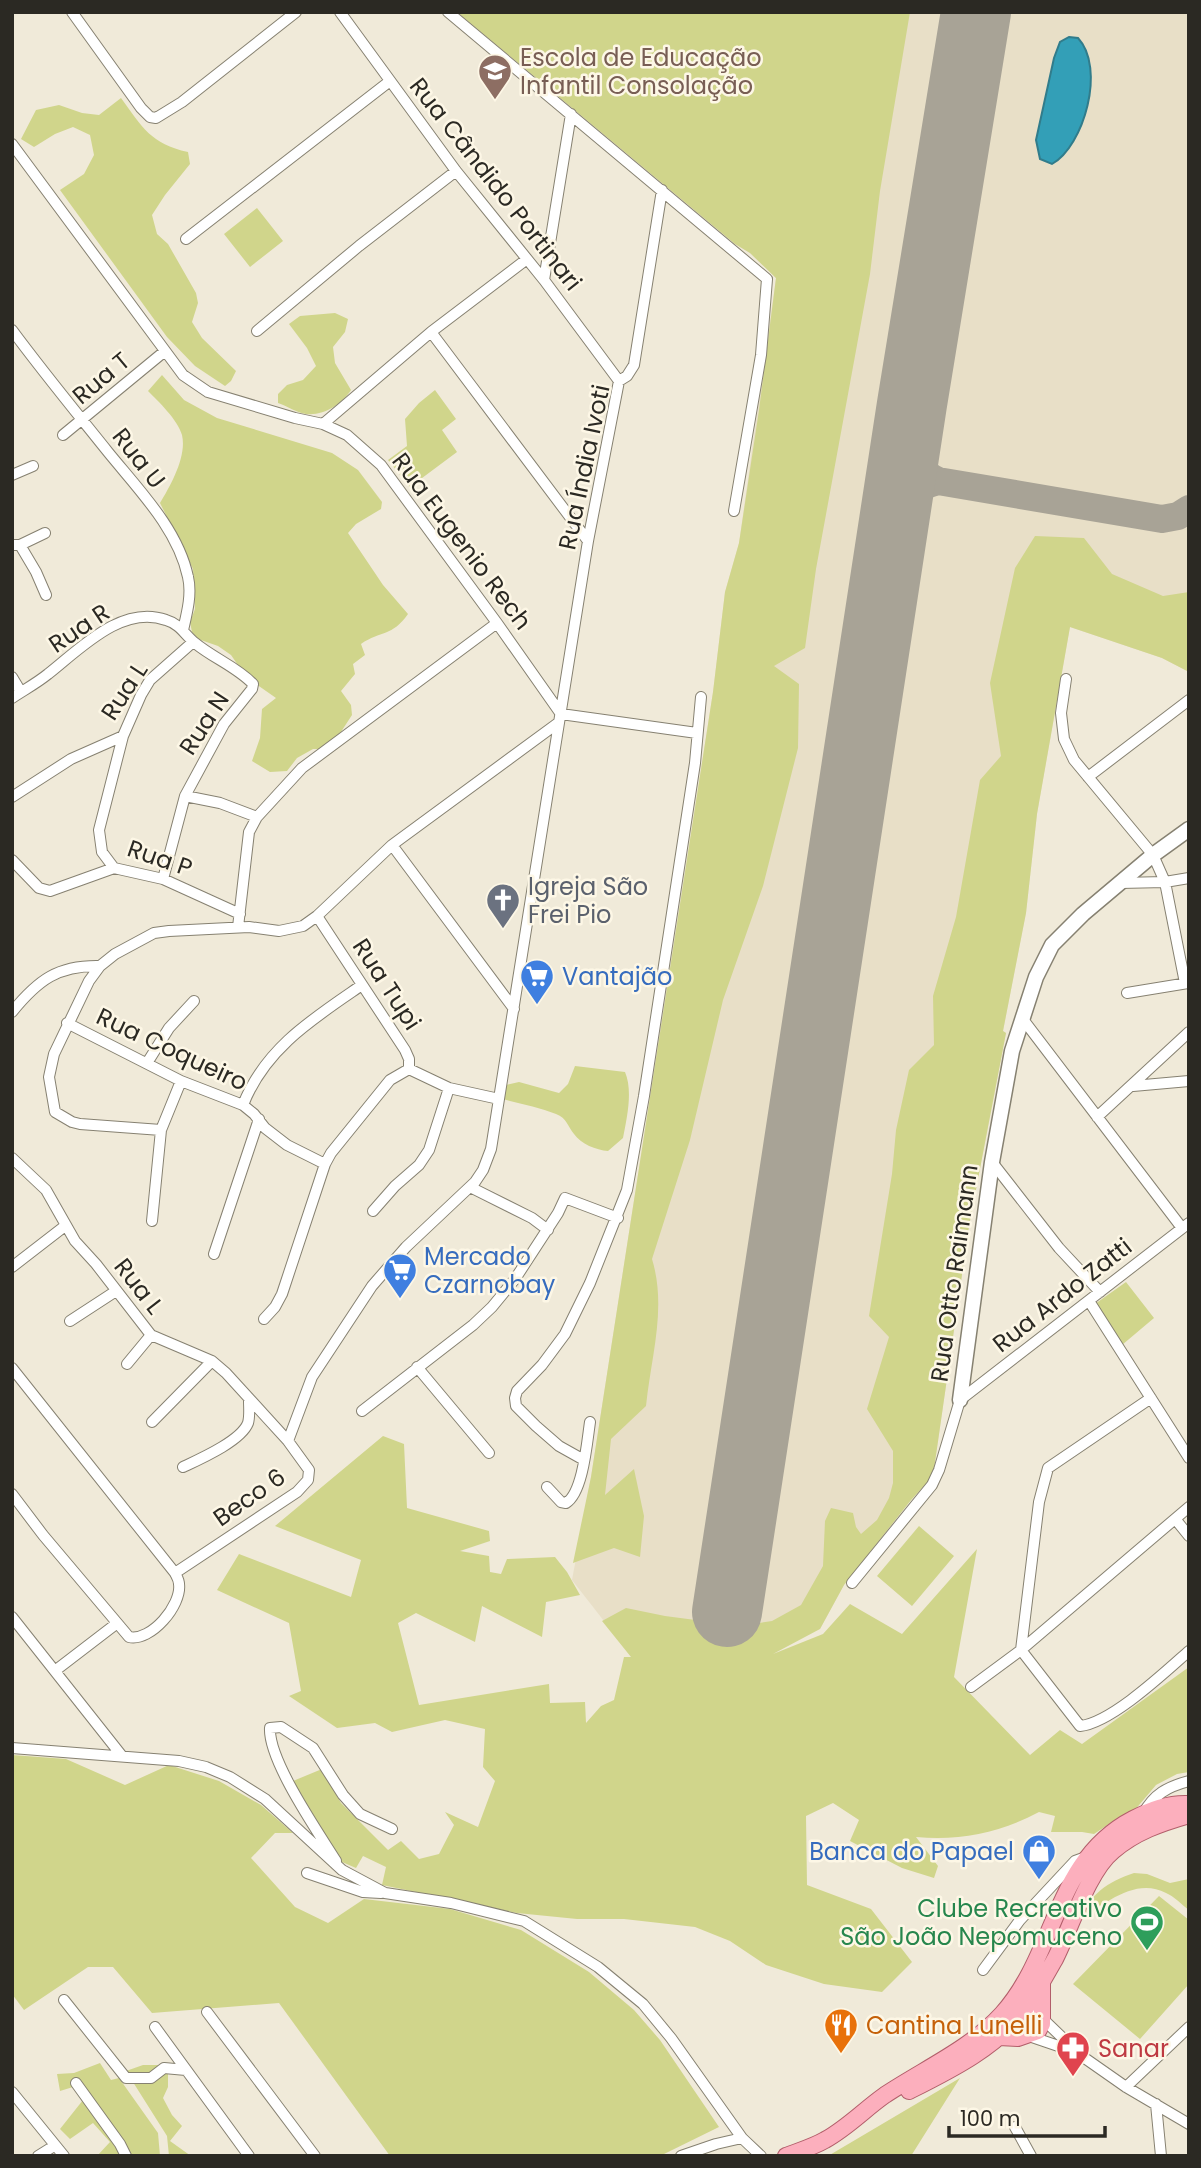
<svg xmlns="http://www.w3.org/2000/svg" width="1201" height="2168" font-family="Poppins,sans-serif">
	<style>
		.built { fill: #e8dfc7 }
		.green { fill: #d0d58b }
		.water { fill: #339fb7; stroke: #317c8b; stroke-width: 2 }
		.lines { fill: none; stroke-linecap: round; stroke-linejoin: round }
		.taxiway { stroke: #a8a396; stroke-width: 28 }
		.runway { stroke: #a8a396; stroke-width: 70 }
		.street-casing { stroke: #868171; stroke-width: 12 }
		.secondary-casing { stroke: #868171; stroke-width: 17 }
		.primary-casing { stroke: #b25e6a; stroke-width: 18 }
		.street { stroke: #fff; stroke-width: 10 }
		.secondary { stroke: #fff; stroke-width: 14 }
		.primary { stroke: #fcafbd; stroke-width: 16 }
		.labels { text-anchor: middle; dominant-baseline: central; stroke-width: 5; stroke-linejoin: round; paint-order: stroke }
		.education-label { font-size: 24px; fill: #785e54; stroke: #fdf7e6; text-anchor: start }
		.street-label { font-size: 24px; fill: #2b2923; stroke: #fdf7e6 }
		.worship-label { font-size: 24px; fill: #5b616d; stroke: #fdf7e6; text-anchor: start }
		.shop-label { font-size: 24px; fill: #366cbe; stroke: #fdf7e6; text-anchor: start }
		.leisure-label { font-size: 24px; fill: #27864d; stroke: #fdf7e6; text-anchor: end }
		.food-label { font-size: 24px; fill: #c56008; stroke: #fdf7e6; text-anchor: start }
		.health-label { font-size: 24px; fill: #be3a42; stroke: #fdf7e6; text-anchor: start }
	</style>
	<rect width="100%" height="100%" fill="#f0ead9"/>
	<path class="built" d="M457,12h732v660l-27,-14 -92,-31 -33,187 -11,99 -23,118 3,2 -37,193 -36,250 -22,24 -67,85 -24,44 -188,28 -60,-77 19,-103 122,-785 12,-100 14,-49 37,-265 -26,-25 -15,-9z"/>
	<path class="green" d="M457,12h453l-30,179 -10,83 -54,295 -11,79 -31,18 25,18 -1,64 -35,138 -40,114 -33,140 -38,119c15,49 -1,98 -6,147l-35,33 -6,56 29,-26 10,47 -4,41 -26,-9 -41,15 18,-86 122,-785 12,-100 14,-49 20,-133 17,-132 -26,-25 -15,-9z
		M121,98c21,29 30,46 67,54l2,12 -25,31 -13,20 5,19 11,10 28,49 2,10 -6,19 10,16 34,33 -5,10 -6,5 -30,-20 -28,-29 -107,-147 24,-16 10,-19 -4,-20 -17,-8 -18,7 -21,13 -13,-8 15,-29 23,-5 23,8 17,2z
		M257,208l26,33 -33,26 -26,-33z
		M335,313l13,6 -3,13 -12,15 2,16 16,27c-9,14 -27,26 -45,24 -9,-1 -19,-8 -28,-11v-9l9,-9 16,-5 13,-14 -9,-18 -18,-24 11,-8z
		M162,375l22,25 33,18 115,35 26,17 24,32 -1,7 -25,15 -8,9 35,52 25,29c-16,23 -27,16 -47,30l4,11 -12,9 2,10 -14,17 10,14 1,10 -15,23 -15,11h-9l-16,9 -10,13 -17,1 -18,-11 8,-23 2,-29 14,-11 -20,-14 -6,-10 -8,-3 -11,-16 -13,-9 -20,-7 -6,-7 -2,-10 5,-13 -2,-40 -33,-66c11,-18 27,-47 22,-68 -4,-15 -24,-34 -34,-44z
		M435,390l21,29 -14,11 15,22 -47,35 -22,-27 19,-14 -2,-27 14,-16z
		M1035,536l49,2 28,36 51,22 26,-4v80l-27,-14 -92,-31 -33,187 -11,99 -23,118 3,2 -37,193 -36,250 -22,24 -67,85 -24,44 -47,25 50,-20 27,-30 52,30 75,-85 -23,128 76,78 30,-25 22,14 107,-77v105l-12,2 -21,11 -22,26 -13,5 -27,18 -12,-2h-31l4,-16 -16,-4c-39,21 -79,29 -123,25l22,29 -4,12 -32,-10 -52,-27 9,-21 -26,-17 -27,13 1,69 64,24 41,53 -30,30 -58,-8 -58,-19 -36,-24 -35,-14 -71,-8h-47l-60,-6 -135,-28 4,-18 -23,-11 -7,12 -14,-6 -49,-81 29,-12 19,34 47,47 13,-9 18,18 20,-5 15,-29 -9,-13 33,15 17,-46 -12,-14 2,-38 -40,-9 -53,12 -17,-9 -38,5 -48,-32 12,-5 -12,-68 -72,-33 22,-36 112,43 10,-37 -86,-34 108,-90 21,8 3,64 82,23 1,10 -30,10 29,5 1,16 11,2 6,-15 48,-2 12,15 13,23 -34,7 -4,35 -60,-31 -7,36 -59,-29 -18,10 21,82 130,-21 1,19 35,-1 1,21 15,-17 13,-6 10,-43h7l-29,-36 24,-13 39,8 76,10 31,-5 29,-16 22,-39 2,-45 6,-13 22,5 3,14 5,7 16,-14 12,-22 4,-15v-32l-26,-42 22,-72 -20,-21 23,-142 4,-44 13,-60 25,-25 -1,-49 23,-79 24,-137 21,-24 -11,-73 25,-115z
		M575,1066l50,6c8,19 2,45 -2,66l-15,13c-12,-1 -27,-7 -34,-17 -6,-7 -7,-16 -18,-20 -16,-7 -36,-10 -53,-15l3,-14 13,-3 40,11 9,-9z
		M1126,1282l28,36 -32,27 -27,-41z
		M919,1526l35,30 -42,50 -35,-30z
		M12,1755l54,4 59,26 44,-20 50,16 42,24 32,28h-18l-24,25 44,49 33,16 36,-24 86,10 71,21 68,42 45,38 26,30 59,87 -59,29h-270l-111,-153 -127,10 -39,-46h-25l-64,43 -12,-16z
		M1134,1873l13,1 23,9 19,-4v31c-7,-5 -15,-14 -23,-17 -31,-16 -62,11 -87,28 11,-27 28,-39 55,-48z
		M1159,1896l30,24v64l-49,55 -67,-55z
		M100,2063l11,17 8,-2 39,55 2,23h-63l13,-14 -17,-19 -23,16 -10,-10 23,-29 -10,-13 -13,4 -3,-17 17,-1z
		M143,2065h17l8,8v14l-5,11 9,17 10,11 -12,15 21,15h-22l-2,-20 -41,-65z
		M960,2078l-49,78h-83z"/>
	<path class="water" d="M1069,37l9,1c28,30 6,108 -26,126l-12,-5 -4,-19 18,-82 6,-16z"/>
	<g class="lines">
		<path class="taxiway" d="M907,437c4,20 12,35 31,44l224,38 16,-3 11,-7
			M896,517c9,-20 20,-31 42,-36"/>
		<path class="runway" d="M727,1612l185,-1208 64,-392"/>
		<g class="street-casing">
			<path id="street" d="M72,12l69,96 9,9 6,1 26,-16 114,-90
				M340,12l116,159 88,109 75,101
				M448,12l319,267 -6,76 -27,156
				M12,144l171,231 25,17 87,26 28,6 24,11 34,30 116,158 64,91
				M186,239l204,-158
				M544,280l27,-166
				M12,330c31,42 64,82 96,122 30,37 70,77 80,125 4,17 -1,36 -5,53
				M257,331l102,-85 97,-75
				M431,332l157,209
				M323,424l108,-92 96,-73
				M63,435l102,-84
				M12,475l21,-9
				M12,545h8l25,-12
				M20,545l16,27 10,23
				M12,677l9,15
				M1066,679l-5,34 3,26 10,21 79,95 12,27 20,101
				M12,698c12,-8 25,-15 36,-24 32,-25 74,-70 118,-54 14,4 19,15 29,23 18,15 42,24 58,41l-1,5 -28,35 -39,72 -22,83
				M561,714l136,19
				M123,736l-24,94 3,22 12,16 49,11 77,35
				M1088,777l101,-77
				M185,796l35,7 37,14
				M12,797l59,-38 52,-23 18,-41 9,-15 43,-38
				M392,845l122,164
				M12,860l27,28 11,3 64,-23
				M1120,883l45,-1 24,-4
				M317,916l88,134 4,9v10
				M238,927l11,-95 8,-15 45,-49 195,-145
				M1127,993l61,-10
				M12,1012c26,-32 46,-47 88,-46
				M1022,1018l160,210
				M67,1023l114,58 62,24 11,9 11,14 22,17 38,19
				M147,1063l22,-35 25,-27
				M409,1069l40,19 50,11
				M1133,1086l56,-5
				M243,1105c22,-57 71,-87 119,-120
				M1097,1117l92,-85
				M161,1130l-81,-6 -8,-2 -17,-10 -6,-35 5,-23 35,-73 11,-15 15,-12 39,-21 15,-2 80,-4 30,4 24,-5 14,-10 75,-71 166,-122
				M12,1158l34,32 29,51 21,23 55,71 61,26 14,12 62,68 21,29 -1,10 -11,12 -122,81
				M992,1162l67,86 41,44
				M470,1187l62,31 16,12
				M373,1211l22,-25 24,-21 10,-15 20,-62
				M152,1221l9,-91 20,-49
				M214,1254l45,-135
				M12,1267l53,-41
				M1089,1301l100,157
				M264,1319l11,-12 7,-13 43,-130 6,-11 59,-73 19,-11
				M70,1321l46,-30
				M127,1364l24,-29
				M417,1367l72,86
				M12,1368l163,205c2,4 4,7 4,11 3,21 -28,58 -50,53l-86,-102 -31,-41
				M362,1411l111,-86 19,-18 23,-28 43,-66 7,-15 53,20
				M152,1422l60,-61
				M288,1441l24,-64 60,-91 34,-39 69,-65 8,-12 8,-21 97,-608 31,-160 8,-5 7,-11 28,-175
				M584,1460l-25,-14 -23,-20 -20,-20 -1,-8 2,-7 25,-26 23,-31 25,-51 37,-93 17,-94 51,-333 6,-66
				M183,1467c17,-8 58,-26 65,-44 2,-7 1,-15 1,-22
				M547,1487l14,15 5,1c17,-10 21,-61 24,-81
				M1176,1520l13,16
				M852,1583l80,-98 7,-15 21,-70 229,-177
				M12,1617l110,139
				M1021,1650l18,-148 9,-34 103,-70
				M1021,1650l59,76c31,-3 84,-53 109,-75
				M56,1670l60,-46
				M971,1687l50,-37 168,-143
				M12,1748l167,13 27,6 24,10 35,22 77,71 43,23 66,10 73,18 74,46 45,37 28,34 71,100 19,18
				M1143,1814c11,-20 24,-27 46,-33
				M336,1861c-18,-29 -68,-101 -66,-133l11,-1 32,21 30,47 17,19 32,15
				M307,1873l56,19 18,1
				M983,1970l37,-50 55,-59 11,-4
				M64,2000l62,78h25l13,-10 22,2
				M1020,2007l22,11 32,31
				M207,2012l108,144
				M155,2027l94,129
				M1029,2036l47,16 50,35 63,37
				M76,2083l44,61 6,12
				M1126,2087l63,-60
				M12,2092l52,64
				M1156,2104l5,52
				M1015,2127l16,29
				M38,2156l16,-10
				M681,2156l35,-12 26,-6"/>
		</g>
		<g class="secondary-casing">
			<path id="secondary" d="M960,1400l32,-238 20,-111 24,-74 16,-32 31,-31 70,-59 36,-26"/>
		</g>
		<g class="primary-casing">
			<path id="primary" d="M999,2037l19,1 20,-7 4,-7v-41
				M909,2091c40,-20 89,-44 116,-82 11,-16 21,-34 30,-50 15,-29 33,-88 58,-108 22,-19 48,-28 76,-36
				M786,2156c13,-5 27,-9 39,-16 22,-12 40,-31 60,-45 39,-26 85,-46 117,-81 55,-61 52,-154 131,-195 18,-9 35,-16 56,-15"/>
		</g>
		<use href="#street" class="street"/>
		<use href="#secondary" class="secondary"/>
		<use href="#primary" class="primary"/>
	</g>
	<defs>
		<g id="school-pin" transform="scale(1.75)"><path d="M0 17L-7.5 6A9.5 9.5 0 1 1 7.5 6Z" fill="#8d6e63" stroke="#fdf7e6"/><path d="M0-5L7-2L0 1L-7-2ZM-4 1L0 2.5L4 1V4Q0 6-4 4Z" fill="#fff"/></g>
		<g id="church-pin" transform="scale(1.75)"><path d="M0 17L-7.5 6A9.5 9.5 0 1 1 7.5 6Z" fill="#6b7280" stroke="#fdf7e6"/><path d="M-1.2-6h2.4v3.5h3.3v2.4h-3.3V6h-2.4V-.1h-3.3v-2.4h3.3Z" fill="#fff"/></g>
		<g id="supermarket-pin" transform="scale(1.75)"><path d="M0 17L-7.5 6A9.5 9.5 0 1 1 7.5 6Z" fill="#3f7fe0" stroke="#fdf7e6"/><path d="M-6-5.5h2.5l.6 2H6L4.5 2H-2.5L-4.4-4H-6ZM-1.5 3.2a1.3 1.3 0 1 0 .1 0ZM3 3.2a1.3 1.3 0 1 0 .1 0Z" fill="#fff"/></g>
		<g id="shop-pin" transform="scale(1.75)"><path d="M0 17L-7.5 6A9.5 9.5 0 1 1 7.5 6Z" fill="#3f7fe0" stroke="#fdf7e6"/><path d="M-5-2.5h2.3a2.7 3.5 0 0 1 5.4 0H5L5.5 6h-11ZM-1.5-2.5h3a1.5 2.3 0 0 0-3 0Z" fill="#fff"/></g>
		<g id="stadium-pin" transform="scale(1.75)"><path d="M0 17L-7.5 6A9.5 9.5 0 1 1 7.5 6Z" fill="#2e9e5b" stroke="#fdf7e6"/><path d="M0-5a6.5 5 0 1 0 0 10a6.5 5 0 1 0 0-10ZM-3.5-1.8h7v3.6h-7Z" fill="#fff"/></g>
		<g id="restaurant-pin" transform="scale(1.75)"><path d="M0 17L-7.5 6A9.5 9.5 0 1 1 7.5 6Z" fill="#e8710a" stroke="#fdf7e6"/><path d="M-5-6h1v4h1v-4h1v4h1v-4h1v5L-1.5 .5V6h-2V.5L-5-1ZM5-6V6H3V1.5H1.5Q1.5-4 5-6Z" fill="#fff"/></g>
		<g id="pharmacy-pin" transform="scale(1.75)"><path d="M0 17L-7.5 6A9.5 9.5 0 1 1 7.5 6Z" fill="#e0444e" stroke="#fdf7e6"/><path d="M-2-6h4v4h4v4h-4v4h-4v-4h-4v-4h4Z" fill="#fff"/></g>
	</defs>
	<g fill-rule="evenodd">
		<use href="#school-pin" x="495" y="71"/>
		<use href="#church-pin" x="503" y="900"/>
		<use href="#supermarket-pin" x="537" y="976"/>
		<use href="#supermarket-pin" x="400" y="1270"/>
		<use href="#shop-pin" x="1039" y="1851"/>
		<use href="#stadium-pin" x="1147" y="1922"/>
		<use href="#restaurant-pin" x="841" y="2025"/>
		<use href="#pharmacy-pin" x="1073" y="2048"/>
	</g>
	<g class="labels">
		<g class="education-label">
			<text x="520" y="57">Escola de Educação<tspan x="520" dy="28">Infantil Consolação</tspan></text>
		</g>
		<g class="street-label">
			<text transform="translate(496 184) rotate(52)">Rua Cândido Portinari</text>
			<text transform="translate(101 378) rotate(-40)">Rua T</text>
			<text transform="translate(139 458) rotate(52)">Rua U</text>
			<text transform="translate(584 467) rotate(-78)">Rua Índia Ivoti</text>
			<text transform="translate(462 541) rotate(53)">Rua Eugenio Rech</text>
			<text transform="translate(79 628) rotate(-34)">Rua R</text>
			<text transform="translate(124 691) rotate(-57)">Rua L</text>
			<text transform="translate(204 723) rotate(-57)">Rua N</text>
			<text transform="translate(160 858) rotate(19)">Rua P</text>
			<text transform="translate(387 984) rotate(57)">Rua Tupi</text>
			<text transform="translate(172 1049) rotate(25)">Rua Coqueiro</text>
			<text transform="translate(954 1273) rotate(-82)">Rua Otto Raimann</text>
			<text transform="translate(139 1286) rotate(52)">Rua L</text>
			<text transform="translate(1062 1295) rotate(-38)">Rua Ardo Zatti</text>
			<text transform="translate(249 1497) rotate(-35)">Beco 6</text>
		</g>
		<g class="worship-label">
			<text x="528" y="886">Igreja São<tspan x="528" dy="28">Frei Pio</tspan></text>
		</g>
		<g class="shop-label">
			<text x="562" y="976">Vantajão</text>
			<text x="424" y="1256">Mercado<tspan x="424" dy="28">Czarnobay</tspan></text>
			<text x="1014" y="1851" text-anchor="end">Banca do Papael</text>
		</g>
		<g class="leisure-label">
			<text x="1122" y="1908">Clube Recreativo<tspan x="1122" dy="28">São João Nepomuceno</tspan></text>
		</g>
		<g class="food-label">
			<text x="866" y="2025">Cantina Lunelli</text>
		</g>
		<g class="health-label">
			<text x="1098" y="2048">Sanar</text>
		</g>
	</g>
	<rect width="1201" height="2168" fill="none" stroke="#2b2923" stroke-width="28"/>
	<path d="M949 2126v10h156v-10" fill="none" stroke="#2b2923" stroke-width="3.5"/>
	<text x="960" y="2126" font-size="21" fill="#2b2923" stroke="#fdf7e6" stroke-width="5" paint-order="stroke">100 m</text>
</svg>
